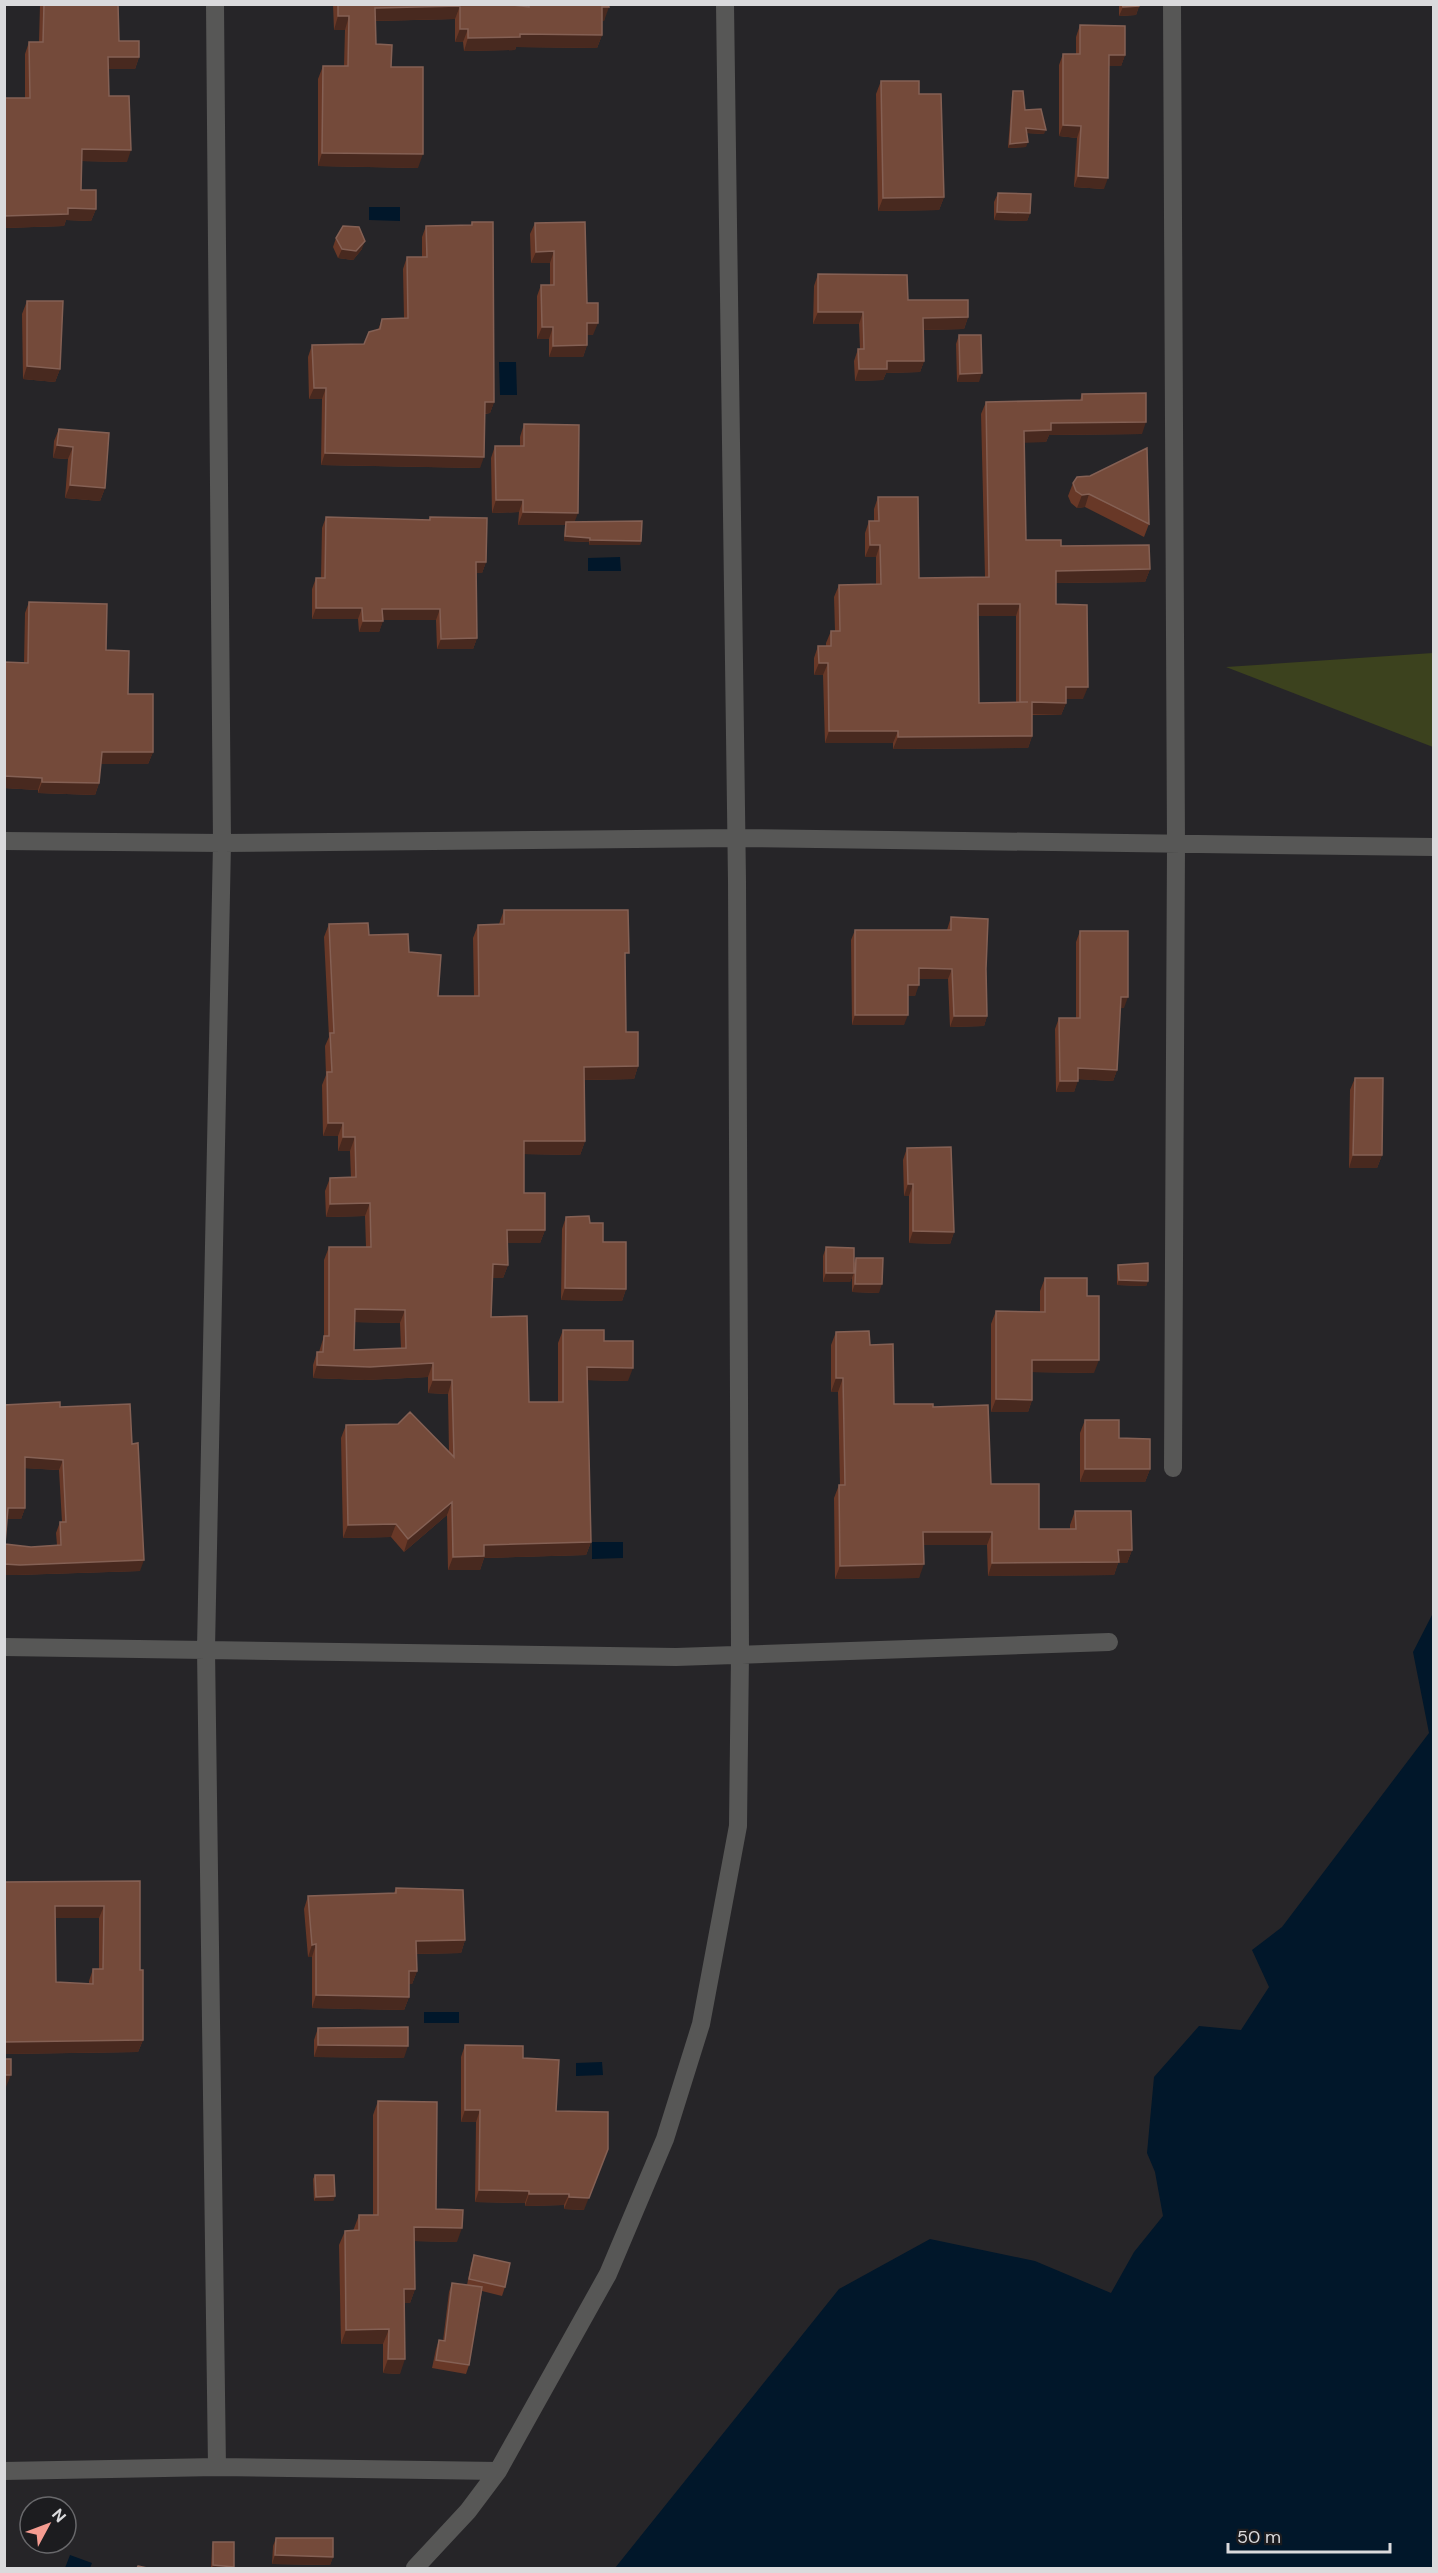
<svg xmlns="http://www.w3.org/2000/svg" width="1438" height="2573" font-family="'DM Sans',sans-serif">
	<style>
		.green { fill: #3c421e }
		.water { fill: #01172a }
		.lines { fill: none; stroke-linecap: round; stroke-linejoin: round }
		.minor { stroke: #575756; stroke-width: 18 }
		.wall { fill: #683827; fill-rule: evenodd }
		.shaded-wall { fill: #48291f }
		.building { fill: #744a3a; stroke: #846054; stroke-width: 1.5; fill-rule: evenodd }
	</style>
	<rect width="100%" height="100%" fill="#262528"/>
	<path class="green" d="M1433,653v94l-207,-80z"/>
	<path class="water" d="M369,207h31v14l-31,-1z
		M499,362h17l1,33h-17z
		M620,557l1,14h-33v-13z
		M592,1542h31v16l-31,1z
		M1433,1613v955h-818l224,-279 91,-50 105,22 76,32 23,-41 29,-36 -8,-44 -8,-19 7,-76 45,-51 42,4 28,-43 -17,-37 30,-23 147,-194 -16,-81z
		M424,2012h35v11h-35z
		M602,2062l1,13 -27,1v-13z
		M70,2555l22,8 -2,5h-25z"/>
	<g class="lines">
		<path class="minor" d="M215,4l7,839 -16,806 11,818
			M1172,4l4,841 -3,623
			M4,841l218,2 515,-5 697,9
			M4,1647l672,10 433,-15
			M4,2471l213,-4 281,4
			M415,2568l53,-57 30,-40 110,-197 57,-135 36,-115 37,-198 2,-172 -3,-773 -12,-877"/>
	</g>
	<path class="wall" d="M4,4h114l1,37 20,16 -4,12h-27l1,27 18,66 -45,-1 -1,29 15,19 -5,12 -25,-1 -2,6 -60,2v-130h21v-44l4,-12h10l1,-37h-36z
		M333,4h170l21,2v-2h84l-4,17 -2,-1v15l-5,13 -81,-1 -1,3 -51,1 -1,-9h-8v-23l-80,2 1,23 15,23 27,101 -100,-2v-87l5,-13h21l1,-36h-11z
		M1119,4h20v2l-3,9 -17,1z
		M1080,25l45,30 -4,11h-12l-5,123 -30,-2 3,-49 -18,-2v-71l4,-11h13v-17z
		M881,81l38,13 25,103 -5,13 -61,1 -2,-117z
		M1013,91l12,19 19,24 -17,-1 -1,14 -18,1 4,-53z
		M998,193l32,20 -3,8 -33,-1v-18z
		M472,222l22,180 -4,11 -5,1 -5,54 -159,-3 1,-66h-13l-1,-42 4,-12 52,-1 14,-14 4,-11 22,-1 -1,-49 4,-12h15v-20l4,-11 45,-1z
		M535,223l52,80 6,32h-6v10l-4,12h-34v-18h-12v-43l4,-11h9v-22h-19l-1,-29z
		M336,238l26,11 -9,11 -15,-2 -5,-11z
		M818,274l90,26 60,17 -4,12 -41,1 1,31 -4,11 -34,1 -3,7 -28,1 -1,-20 4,-12h2l-1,-25h-46l1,-38z
		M27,301l33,68 -5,13 -32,-3 -1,-65z
		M959,335l20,47h-22l-1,-38z
		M1082,394l60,40 -93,1 -3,7h-22l2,98 35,6 89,23 -5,13 -89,1v21l27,95h-17v4l-5,12h-29v21l-4,12 -135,1v-6h-68l-2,-68h-9v-17l4,-12h8v-3l5,-12h4l-1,-34 5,-12 37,-1v-27h-11v-24l4,-12h5v-12l4,-12 41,81 66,-1 -4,-163 5,-12 94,-2zM978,616h38v86l-37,1z
		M524,424l51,98 66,19 -1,4h-51v-3l-25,-1 1,-16h-47l1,-13 -27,1 -1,-55 4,-12h25v-9z
		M59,429l46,59 -5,13 -35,-3 3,-39 -15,-1 1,-17z
		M1073,483l76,41 -5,13 -59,-30 -8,1 -6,-5 -3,-7z
		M326,517l103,3 1,-3 56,45 -4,11h-6l1,65 -4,11h-36l-1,-29h-53l-4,12h-20l-1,-13h-46v-30l4,-11h5l1,-50z
		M29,602l77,48 22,44 25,58 -5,12h-47l-2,19 -4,12 -57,-2v-3l-34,-2v-126l20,1 1,-50z
		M504,910l121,52 1,70 12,34 -4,13 -50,1 1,61 -5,14 -56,-1v39l21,37 -5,13h-32v22l-5,13h-10l-2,39 38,85h29v-59l5,-13 41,11 24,40 -41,-1 4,162 -5,13 -102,3 -4,12h-32l-1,-55 -43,37 -13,-15 -48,1 -2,-100 5,-13 103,27 -1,-58 -20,-1v-16l-63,3 -52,-2v-13l4,-13h2l5,-16v-76l5,-13h37l-1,-31 -39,1 -1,-26 5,-13h21l-1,-27h-12v-15h-15l-1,-51 4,-10 -1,-29 4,-9 -5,-100 5,-13 40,11 40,17 29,44h36l-1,-58 5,-13 21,-1zM354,1322l46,1 1,25 -47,2z
		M951,917l35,52 1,47 -3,10 -34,1 -2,-48h-29l-4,17h-7l-4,29h-52l-1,-85 4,-10h92z
		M1080,931l44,77h-4l-3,62 -4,11 -35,-2 -4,13h-18l-1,-63 4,-11h17v-76z
		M1355,1078l27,77 -5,13h-28l1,-78z
		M907,1148l47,84 -4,12 -41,-1v-47h-5l-1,-36z
		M566,1217l24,6 13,19 23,47 -4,12 -61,-1 1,-71z
		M826,1247l28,16 2,-5 23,35 -27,-1v-15l-2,5h-27v-26z
		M1118,1265l30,16 -2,5 -29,-1v-16z
		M1045,1278l42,18 7,77 -62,-1v28l-4,12h-37v-88l5,-13 44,1v-21z
		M836,1332l34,13 24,59 39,3 58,77 48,45h31v-4l5,-14 57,39 -5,13h-9l-4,12 -126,1 -1,-31h-63l-5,33 -84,1 -1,-81 5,-13h1l-2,-93h-7v-47z
		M4,1405l56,2 72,37 8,127 -124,4h-12zM25,1468l34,2 3,52h-2l-4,11 1,12 -26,2 -26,-3 2,-25h14l4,-11z
		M1085,1420l65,49 -5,13h-65v-49z
		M140,1881v89l3,70 -5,12 -134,2v-172zM56,1918h43v51h-6l-4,12v3l-33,-2z
		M396,1888l69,52 -4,13 -45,1 1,17 -5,13h-3v13l-5,13 -92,-2v-51h-4l-4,-48 4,-13 86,-3z
		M318,2028l86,30 -90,-1v-17z
		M465,2045l58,13 33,53 28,99 -20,-1v-4l-39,1v-3l-50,-1 1,-80h-15v-65z
		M378,2101l58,108 21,33 -42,-1v48l-5,14h-5l-5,71 -17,-1v-29h-42l-2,-99 6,-14h8l6,-16h14v-100z
		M315,2175l20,21 -2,5h-19l-1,-22z
		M474,2255l31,32 -3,9 -20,-5 -13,74 -3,9 -34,-6 4,-19 3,-9 4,1 6,-49 3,-9 15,2 4,-21z
		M276,2538l57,19 -3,8 -58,-1 1,-18z
		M213,2542l20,26h-22l1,-22z"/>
	<path class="shaded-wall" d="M4,4h37l-1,1h-36z
		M460,6l-5,13 -85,2 5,-13z
		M1139,6l-3,9 -17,1 4,-9z
		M602,7h7l-5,14 -7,-1z
		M338,16h11l-4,14h-11z
		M460,29h8l-5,13h-8z
		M520,34l82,1 -5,13 -81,-1 -1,3 -51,1 4,-13z
		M1109,55h16l-4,11h-16z
		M108,57h31l-4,12h-31z
		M1063,125l18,1 -4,12 -18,-2z
		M1026,128l20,2 -2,4 -19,-1z
		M1028,142l-2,5 -18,1 2,-4z
		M82,149l49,1 -4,12 -49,-1z
		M322,153l101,1 -5,14 -100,-2z
		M1078,176l30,2 -4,11 -30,-2z
		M944,197l-5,13 -61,1 5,-13z
		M68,208l28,1 -5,12 -25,-1 -2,6 -60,2v-12z
		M997,212l33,1 -3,8 -33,-1z
		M365,241l-3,8 -9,11 -15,-2 4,-9z
		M554,251l-4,12h-19l5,-11z
		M818,312h45l-4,12h-46z
		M968,317l-4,12 -46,1 5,-12z
		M587,323h11l-5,12h-11z
		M542,327h11l-4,12h-12z
		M587,345l-4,12h-34l4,-11z
		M887,361h37l-4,11 -34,1 -3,7 -28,1 4,-12z
		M27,366l33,3 -5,13 -32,-3z
		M982,373l-3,9h-22l3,-8z
		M314,388h12l-4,11h-13z
		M485,402h9l-4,11 -9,1z
		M1146,422l-4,12 -93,1 -3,7 -26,1 4,-12 27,-8z
		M57,445l16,2 -5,12 -15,-1z
		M325,453l159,4 -4,11 -159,-3z
		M70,485l35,3 -5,13 -35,-3z
		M1089,494l-4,13 -8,1 5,-13z
		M496,500h27l-4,12 -27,1z
		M523,512l55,1 -5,13 -7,-4 -1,3h-47z
		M565,536l25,2 -1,4 -25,-1z
		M590,540l51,1 -1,4h-51z
		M870,545h10l-4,12h-11z
		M476,562h10l-4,11h-10z
		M1150,569l-5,13 -94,1 5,-12z
		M978,604h42l-4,12h-42z
		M316,608h46l-4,11h-46z
		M382,609h58l-4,11h-58z
		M363,621h20l-4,11h-20z
		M477,638l-4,11h-36l4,-10z
		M819,663h9l-5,12h-9z
		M1066,687h22l-5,12h-22z
		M1032,702l34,1 -5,12 -34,-1z
		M829,731h69l-5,12h-68z
		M1032,736l-4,12 -135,1 5,-12z
		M102,752h51l-5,12h-50z
		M4,776l38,2 -4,12 -34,-2z
		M42,782l57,1 -4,12 -57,-2z
		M919,968l33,1 -4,10h-33z
		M908,985h11l-4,11h-11z
		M1121,997h7l-4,11h-7z
		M855,1015h53l-4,10h-52z
		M954,1016h33l-3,10 -34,1z
		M638,1066l-4,13 -54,1 4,-13z
		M1078,1068l39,2 -4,11 -39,-2z
		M1060,1081h18l-4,11h-18z
		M328,1123h15l-5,13h-15z
		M343,1137h12l-5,14h-12z
		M524,1141h61l-5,14 -61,-1z
		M1353,1155h29l-5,13h-28z
		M908,1184h5l-4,12h-5z
		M370,1203l-5,13 -39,1 4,-13z
		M507,1230h38l-5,13h-37z
		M913,1231l41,1 -4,12 -41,-1z
		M493,1264l15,1 -5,13h-15z
		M826,1273h28l-4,9h-27z
		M1119,1280l29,1 -2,5 -29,-1z
		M855,1284h27l-3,9 -27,-1z
		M565,1288l61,1 -4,12 -61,-1z
		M355,1309l50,1 -5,13 -50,-1z
		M1032,1360h67l-5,13 -66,-1z
		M433,1363l-5,14 -63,3 -52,-2 4,-13z
		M587,1367l46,1 -5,13 -46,-1z
		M836,1378h7l-5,14h-7z
		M433,1380h19l-4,14 -20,-1z
		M996,1399l36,1 -4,12h-37z
		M25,1457l38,3 -4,10 -38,-2z
		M1085,1469h65l-5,13h-65z
		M452,1502l-5,13 -43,37 4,-13z
		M8,1508h17l-4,11h-17z
		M396,1524l-5,13 -48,1 5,-13z
		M923,1532h69l-5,13h-69z
		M591,1542l-5,13 -102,3 -4,12h-32l5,-13 31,-12z
		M1118,1550h14l-5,13h-9l-4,12 -126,1 4,-13z
		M144,1560l-4,11 -124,4h-12v-11z
		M924,1564l-5,14 -84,1 5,-13z
		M55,1906h49l-5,12h-48z
		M465,1940l-4,13 -49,1 4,-13z
		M316,1944l-4,13h-4l4,-12z
		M409,1971h8l-5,13h-7z
		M316,1995l93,2 -5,13 -92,-2z
		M143,2040l-5,12 -134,2v-12z
		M318,2045l90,1 -4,12 -90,-1z
		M4,2075h7l-5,12h-2z
		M465,2110h15l-4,12h-15z
		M608,2149l-24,61 -20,-1 5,-12z
		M479,2190l50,1 -4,12 -50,-1z
		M529,2194h40l-5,11 -39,1z
		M335,2196l-2,5h-19l2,-4z
		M414,2227l48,1 -5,14 -48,-1z
		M404,2289h11l-5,14h-11z
		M389,2329l-6,15h-42l5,-14z
		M388,2359h17l-5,15 -17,-1z
		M275,2555l58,2 -3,8 -58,-1z
		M213,2565l21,2 -1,1h-21z"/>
	<path class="building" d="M44,4h74l1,37h20v16h-31l1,39h20l2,54 -49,-1 -1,41h15v19l-28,-1v6l-64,2v-118h26l-1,-56h14z
		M338,4h165l26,3v-3h79l1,3h-7v28l-82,-1v3l-52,1v-9h-8v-23l-85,2 1,36 16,1 -1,22h32v87l-101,-1 1,-87h25l1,-50h-11z
		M1122,4h17v2l-16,1z
		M1080,25l45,1v29h-16l-1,123 -30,-2 3,-50 -18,-1v-71h17z
		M881,81h38v13h22l3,103 -61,1z
		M1013,91h10l2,19 16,-1 5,21 -20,-2 2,14 -18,2z
		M998,193l33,1 -1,19 -33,-1z
		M472,222h21l1,180h-9l-1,55 -159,-4 1,-65h-12l-2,-43 52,-1 5,-12 11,-3 2,-10 26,-1 -1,-61h20l-1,-31 46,-1z
		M585,222l2,81h11v20h-11v22l-34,1v-19h-11l-1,-42h13v-34l-18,1 -1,-29z
		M343,226l16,1 6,14 -9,10 -14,-2 -6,-11z
		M818,274l89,1 1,25h60v17l-45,1 1,43h-37v8h-28l-1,-20h6l-1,-37h-45z
		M27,301h36l-3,68 -33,-3z
		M959,335h22l1,38 -22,1z
		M1146,393v29l-95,1v7l-27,1 2,109h35v6l88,-1 1,24 -94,2v33l31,1 1,82h-22v16l-34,-1v34l-134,1v-6h-69l-1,-68h-9l-1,-17h13v-15h9l-1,-46 42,-1 -1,-39h-10l-1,-24h10l-1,-24h40l1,81 70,-1 -3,-175 96,-2v-6zM978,604h42v98h8l-49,1z
		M524,424l55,1 -1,88 -55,-1v-12h-27l-1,-54h29z
		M59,429l50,4 -4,55 -35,-3 3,-38 -16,-2z
		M1147,448l2,76 -60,-30 -7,1 -6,-4 -3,-8 4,-6 13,-1z
		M326,517l104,3v-3l57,1 -1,44h-10l1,76 -36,1 -1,-30h-58l1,12h-20l-1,-13h-46v-30h9z
		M642,521l-1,20 -51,-1v-2l-25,-2 1,-14z
		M29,602l78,2 -1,46 23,1 -1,43h25v58h-51l-3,31 -57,-1v-4l-38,-2v-114l24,1z
		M504,910h124l1,43h-4l1,79h12v34l-54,1 1,74h-61v52h21v37h-38l1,35 -15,-1 -2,53 36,-1 2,86h34v-72h41v11h29v27l-46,-1 4,175 -107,3v11l-31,1 -1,-55 -44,37 -12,-15 -48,1 -2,-100 52,-1 12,-12 44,45 -2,-77h-19v-17l-63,4 -53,-2v-13h6l1,-16h5v-89h42l-1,-44 -40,1v-26l26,-1 -1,-40h-12v-14h-15l-1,-51h5l-2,-39h4l-5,-109 39,-1 1,12 39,-1 1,18 32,3 -3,41h41l-1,-71 26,-1zM355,1309l50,1 1,38 -52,2z
		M951,917l37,2 -2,50 1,47h-33l-2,-47 -33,-1v17h-11v30h-53v-85h96z
		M1080,931h48v66h-7l-4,73 -39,-2v13h-18l-1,-63h21z
		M1355,1078h28l-1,77h-29z
		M951,1147l3,85 -41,-1v-47h-5l-1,-36z
		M589,1216l1,7h13v19h23v47l-61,-1 1,-71z
		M826,1247l28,1v25h-28z
		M856,1258h27l-1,26h-27z
		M1148,1263v18l-29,-1 -1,-15z
		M1045,1278h42v18h12v64h-67v40l-36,-1v-88l49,1z
		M869,1331l1,14 23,-1 1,60h39v3l55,-2 3,79h48v45h37l-1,-18h56l1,39h-14l1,12 -127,1v-31h-69l1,32 -84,2 -1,-81h6l-2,-107h-7v-46z
		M60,1402v5l70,-3 2,40 6,-1 6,117 -124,5 -16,-1v-159zM25,1457l38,3 3,62h-6l1,23 -30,2 -26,-3 3,-36h17z
		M1085,1420h34v18l31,1v30h-65z
		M140,1881v89h3v70l-139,2v-160zM55,1906h49l-1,63h-10v15l-37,-2z
		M396,1888l67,2 2,50 -49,1 1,30h-8v26l-93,-2v-51l-4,1 -4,-49 88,-3z
		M408,2027v19l-90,-1v-17z
		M465,2045l58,1v12l36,2 -3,51 52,1v37l-19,49 -20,-1v-3h-40v-3l-50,-1 1,-80h-15z
		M4,2059h7v16h-7z
		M378,2101l59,1 -1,107 27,1 -1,18 -48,-1 1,62h-11l1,70h-17l1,-30 -43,1 -1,-99 14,-1v-15h19z
		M315,2175h19l1,21 -19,1z
		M474,2255l36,8 -5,24 -36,-8z
		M452,2283l30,4 -13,78 -33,-5 3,-20 6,1z
		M276,2538h57v19l-58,-2z
		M213,2542h21v25l-21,-2z
		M138,2566l9,2h-10z"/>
	<rect width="1438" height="2573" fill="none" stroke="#dadadc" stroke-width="12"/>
	<g transform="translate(48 2525) rotate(49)"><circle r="28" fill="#1c1c1f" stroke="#68686b" stroke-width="1.5"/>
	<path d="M0-4.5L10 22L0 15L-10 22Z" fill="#f59c91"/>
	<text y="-9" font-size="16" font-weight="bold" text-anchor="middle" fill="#dadadc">N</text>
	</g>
	<path d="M1228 2543v9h162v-9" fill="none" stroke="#dadadc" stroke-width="3"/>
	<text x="1237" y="2543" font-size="18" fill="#dadadc" stroke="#1c1c1f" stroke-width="4.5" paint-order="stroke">50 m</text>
</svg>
